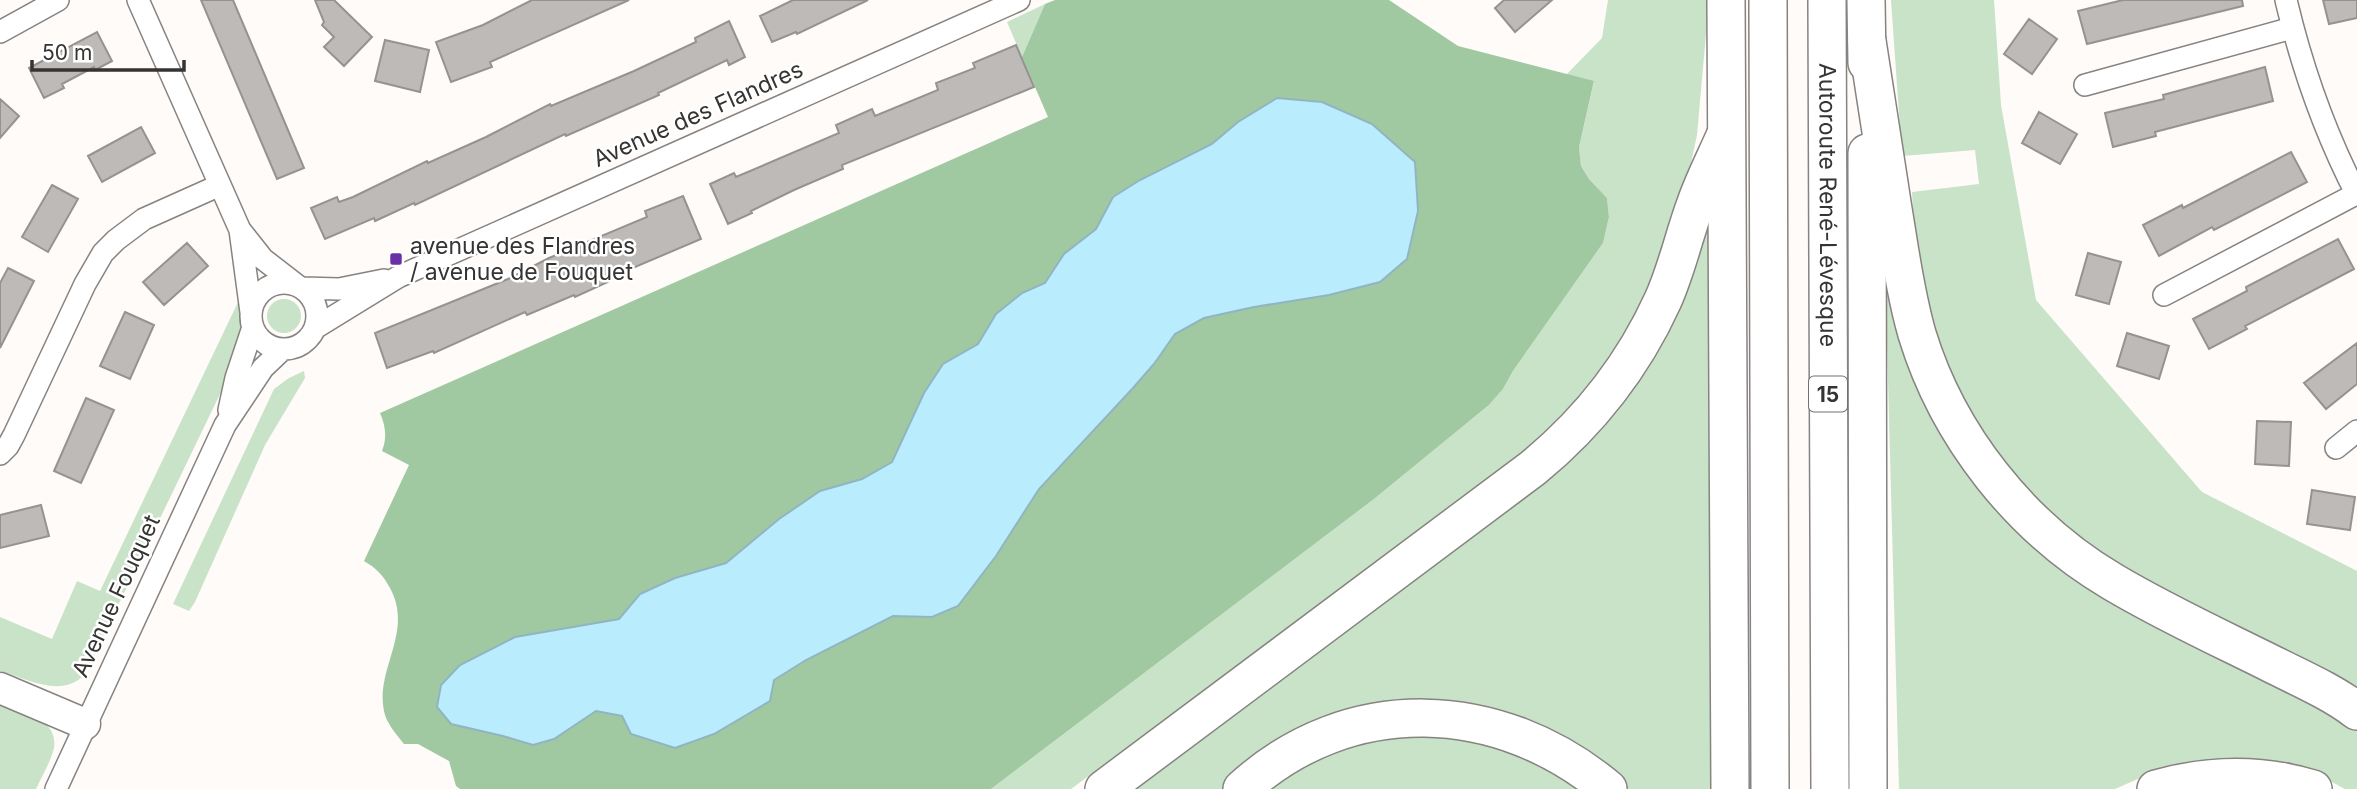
<svg xmlns="http://www.w3.org/2000/svg" width="2357" height="789" font-family="Inter,sans-serif">
	<style>
		.green { fill: #c8e3c7 }
		.forest { fill: #a1c9a1; fill-rule: evenodd }
		.water { fill: #b9ecfd; stroke: #91b5c0; stroke-width: 2 }
		.building { fill: #bdbab8; stroke: #959391; stroke-width: 2 }
		.lines { fill: none; stroke-linecap: round; stroke-linejoin: round }
		.street-casing { stroke: #868381; stroke-width: 24 }
		.secondary-casing { stroke: #868381; stroke-width: 33 }
		.highway-casing { stroke: #868381; stroke-width: 40 }
		.street { stroke: #fff; stroke-width: 21 }
		.secondary { stroke: #fff; stroke-width: 30 }
		.highway { stroke: #fff; stroke-width: 37 }
		.poi-dot { fill: #6a31a7; stroke: #fff; stroke-width: 2.5 }
		.labels { text-anchor: middle; dominant-baseline: central; stroke-width: 5; stroke-linejoin: round; paint-order: stroke }
		.shield { fill: #fff; stroke: #727170; stroke-width: 2 }
		.shield-label { font-size: 21px; font-weight: bold; fill: #353433 }
		.street-label { font-size: 23px; fill: #353433; stroke: #fff }
		.poi-label { font-size: 23px; fill: #353433; stroke: #fff; text-anchor: start }
	</style>
	<rect width="100%" height="100%" fill="#fefbf9"/>
	<path class="green" d="M1608,0h101l-12,135 -11,51 -37,105 -41,74 -27,34 -37,38 -473,352h-80l383,-290 115,-94 14,-16 10,-18 90,-128 6,-26 -2,-19 -18,-19 -8,-13 -2,-19 15,-65 -28,-7 36,-37z
		M1891,0h103l7,105 35,195 166,192 155,79v121c-53,-28 -107,-55 -160,-83 -38,-19 -77,-37 -111,-63 -116,-89 -168,-210 -174,-354l67,-8 -4,-34 -73,6z
		M1045,4l-23,53 -15,-35z
		M1709,205l5,584h-90l-138,-80 -233,53 -30,27h-101l418,-311z
		M1882,255l92,217 383,256v61h-12l-13,-7 -36,-12 -115,-2 -41,10 -25,11h-216l-12,-447 -4,-12z
		M240,298l1,37 -8,32 -148,307c-23,25 -57,5 -85,-3v-54l52,22 25,-58 23,10z
		M267 316a17 17 0 1 1 34 0a17 17 0 1 1-34 0Z
		M304,371l1,7 -40,67 -70,157 -6,9 -16,-7 101,-215 15,-11z
		M0,701c20,9 59,18 54,47 -3,13 -12,28 -18,41h-36z
		M1400,734l106,10 76,45h-315l46,-29 46,-17z"/>
	<path class="forest" d="M1055,0h334l69,46 136,35 -15,66 2,19 8,13 18,19 2,19 -6,26 -90,128 -10,18 -14,16 -115,94 -383,290h-531l-4,-3 -7,-25 -31,-17h-14c-7,-9 -18,-21 -20,-33 -9,-42 30,-79 6,-123 -7,-13 -14,-20 -26,-27l45,-96 -27,-14c5,-13 4,-24 -2,-38l668,-296 -26,-60 23,-53zM1322,102l50,22 43,38 -35,120 -51,13 -75,12 -50,11 -29,16 -21,30 -21,24 -94,101 -43,67 -64,61 -39,-1 -87,44 -32,20 -152,36 -27,-5 -41,28 -21,6 -30,-9 12,-99 104,-18 21,-25 35,-16 51,-15 53,-44 41,-28 42,-12 30,-17 32,-69 19,-29 35,-20 18,-30 26,-21 23,-10 19,-29 32,-25 17,-33 27,-16 72,-36 26,-22z"/>
	<path class="water" d="M1277,98l45,4 50,22 43,38 3,49 -11,48 -27,23 -51,13 -75,12 -50,11 -29,16 -21,30 -21,24 -94,101 -43,67 -38,50 -26,11 -39,-1 -87,44 -32,20 -4,21 -56,33 -39,14 -44,-14 -9,-18 -26,-5 -42,28 -21,6 -30,-9 -52,-12 -14,-17 4,-22 19,-20 55,-28 104,-18 21,-25 35,-16 51,-15 53,-44 41,-28 42,-12 30,-17 32,-69 19,-29 35,-20 18,-30 26,-21 23,-10 19,-29 32,-25 17,-32 27,-17 72,-36 26,-22z"/>
	<path class="building" d="M201,0h32l71,168 -27,11z
		M315,0h19l38,37 -28,29 -20,-19 10,-10 -12,-12 2,-3z
		M532,0h97l-139,62 2,5 -41,15 -15,-40 47,-17z
		M793,0h75l-71,34 -1,-2 -24,10 -12,-26z
		M1504,0h48l-37,32 -20,-24z
		M2123,0h119l1,6 -156,38 -9,-33z
		M2323,0h34v18l-28,6z
		M2029,19l28,20 -25,35 -28,-20z
		M729,21l16,36 -16,8 -2,-5 -69,33 1,2 -93,41 -1,-2 -150,71 -1,-2 -39,18 -1,-3 -49,21 -14,-31 26,-11 2,5 14,-5 74,-36 1,2 58,-26 64,-33 1,2 83,-35 62,-29 -1,-4z
		M97,32l15,29 -17,9 -1,-3 -32,17 2,4 -20,10 -15,-30z
		M385,40l44,10 -9,42 -45,-11z
		M1016,45l18,42 -192,78 1,4 -49,21 -43,21 1,2 -24,11 -18,-40 24,-11 2,4 103,-44 -3,-8 36,-16 3,7 63,-26 -2,-7 39,-15 -2,-5z
		M2265,67l8,34 -118,31 1,4 -43,11 -8,-34 59,-14 -1,-4z
		M0,99l19,17 -19,22z
		M2039,112l38,22 -17,30 -38,-21z
		M141,127l14,26 -53,29 -14,-26z
		M2291,152l16,30 -93,48 -2,-3 -53,29 -16,-31 39,-20 1,3z
		M52,185l26,14 -30,53 -26,-15z
		M683,196l18,43 -92,39 1,3 -35,16 -1,-2 -47,20 -2,-3 -91,41 -1,-2 -46,17 -12,-35 133,-54 41,-21 98,-41 -2,-6z
		M2338,239l16,30 -109,57 2,3 -38,20 -16,-30 54,-28 -1,-4z
		M187,243l21,23 -44,39 -21,-23z
		M2088,253l33,9 -12,42 -33,-9z
		M8,268l26,13 -34,67v-65z
		M125,312l29,13 -24,54 -30,-13z
		M2127,333l42,13 -10,33 -42,-13z
		M2357,343v41l-31,25 -22,-26z
		M86,398l28,12 -33,73 -27,-12z
		M2257,421l34,1 -2,44 -34,-2z
		M2312,490l43,7 -5,33 -43,-6z
		M41,505l8,31 -49,12v-33z"/>
	<g class="lines">
		<g class="street-casing">
			<path id="street" d="M138,0l102,230 23,29 35,27
				M2286,0c16,68 39,133 71,195
				M0,32l58,-32
				M2085,85l207,-57
				M240,230l11,82
				M251 316a33 33 0 1 1 66 0a33 33 0 1 1-66 0Z
				M303,288l36,1 45,-9
				M2164,295l192,-101
				M315,328l83,-51 621,-277
				M229,410l7,-32 17,-51
				M2336,448l21,-17
				M0,454l8,-8 6,-11 71,-151 18,-31 13,-13 28,-21 76,-34
				M56,789l169,-364 38,-57 20,-19"/>
		</g>
		<g class="secondary-casing">
			<path id="secondary" d="M0,688l85,36"/>
		</g>
		<g class="highway-casing">
			<g id="highway">
				<path d="M1726,0l4,789"/>
				<path d="M1768,0l2,789"/>
				<path id="s1" d="M1827,0l3,789"/>
				<path d="M1866,0l1,63"/>
				<path d="M1867,41c9,56 17,112 26,168 7,42 12,83 24,125 31,102 104,194 196,248 52,31 107,56 161,83 28,14 58,27 83,46"/>
				<path d="M1867,153l1,636"/>
				<path d="M1104,789l429,-321c56,-46 100,-102 130,-168 14,-31 21,-65 33,-97 8,-23 20,-46 30,-69"/>
				<path d="M1242,789c107,-98 258,-91 366,0"/>
				<path d="M2156,789c53,-15 105,-16 157,0"/>
			</g>
		</g>
		<use href="#street" class="street"/>
		<use href="#secondary" class="secondary"/>
		<use href="#highway" class="highway"/>
	</g>
	<rect class="poi-dot" x="389" y="252" width="14" height="14" rx="3.5"/>
	<g class="labels">
		<rect class="shield" x="1809" y="376.5" width="38" height="35" rx="5"/>
		<g class="shield-label">
			<text x="1828" y="394">15</text>
		</g>
		<g class="street-label">
			<text transform="translate(698 114) rotate(-24)">Avenue des Flandres</text>
			<text stroke="none"><textPath href="#s1" startOffset="205">Autoroute René-Lévesque</textPath></text>
			<text transform="translate(116 596) rotate(-65)">Avenue Fouquet</text>
		</g>
		<g class="poi-label">
			<text x="410" y="246">avenue des Flandres<tspan x="410" dy="26">/ avenue de Fouquet</tspan></text>
		</g>
	</g>
	<path d="M32 60v10h152v-10" fill="none" stroke="#353433" stroke-width="3.5"/>
	<text x="42" y="60" font-size="21" fill="#353433" stroke="#ffffff" stroke-width="5" paint-order="stroke">50 m</text>
</svg>
